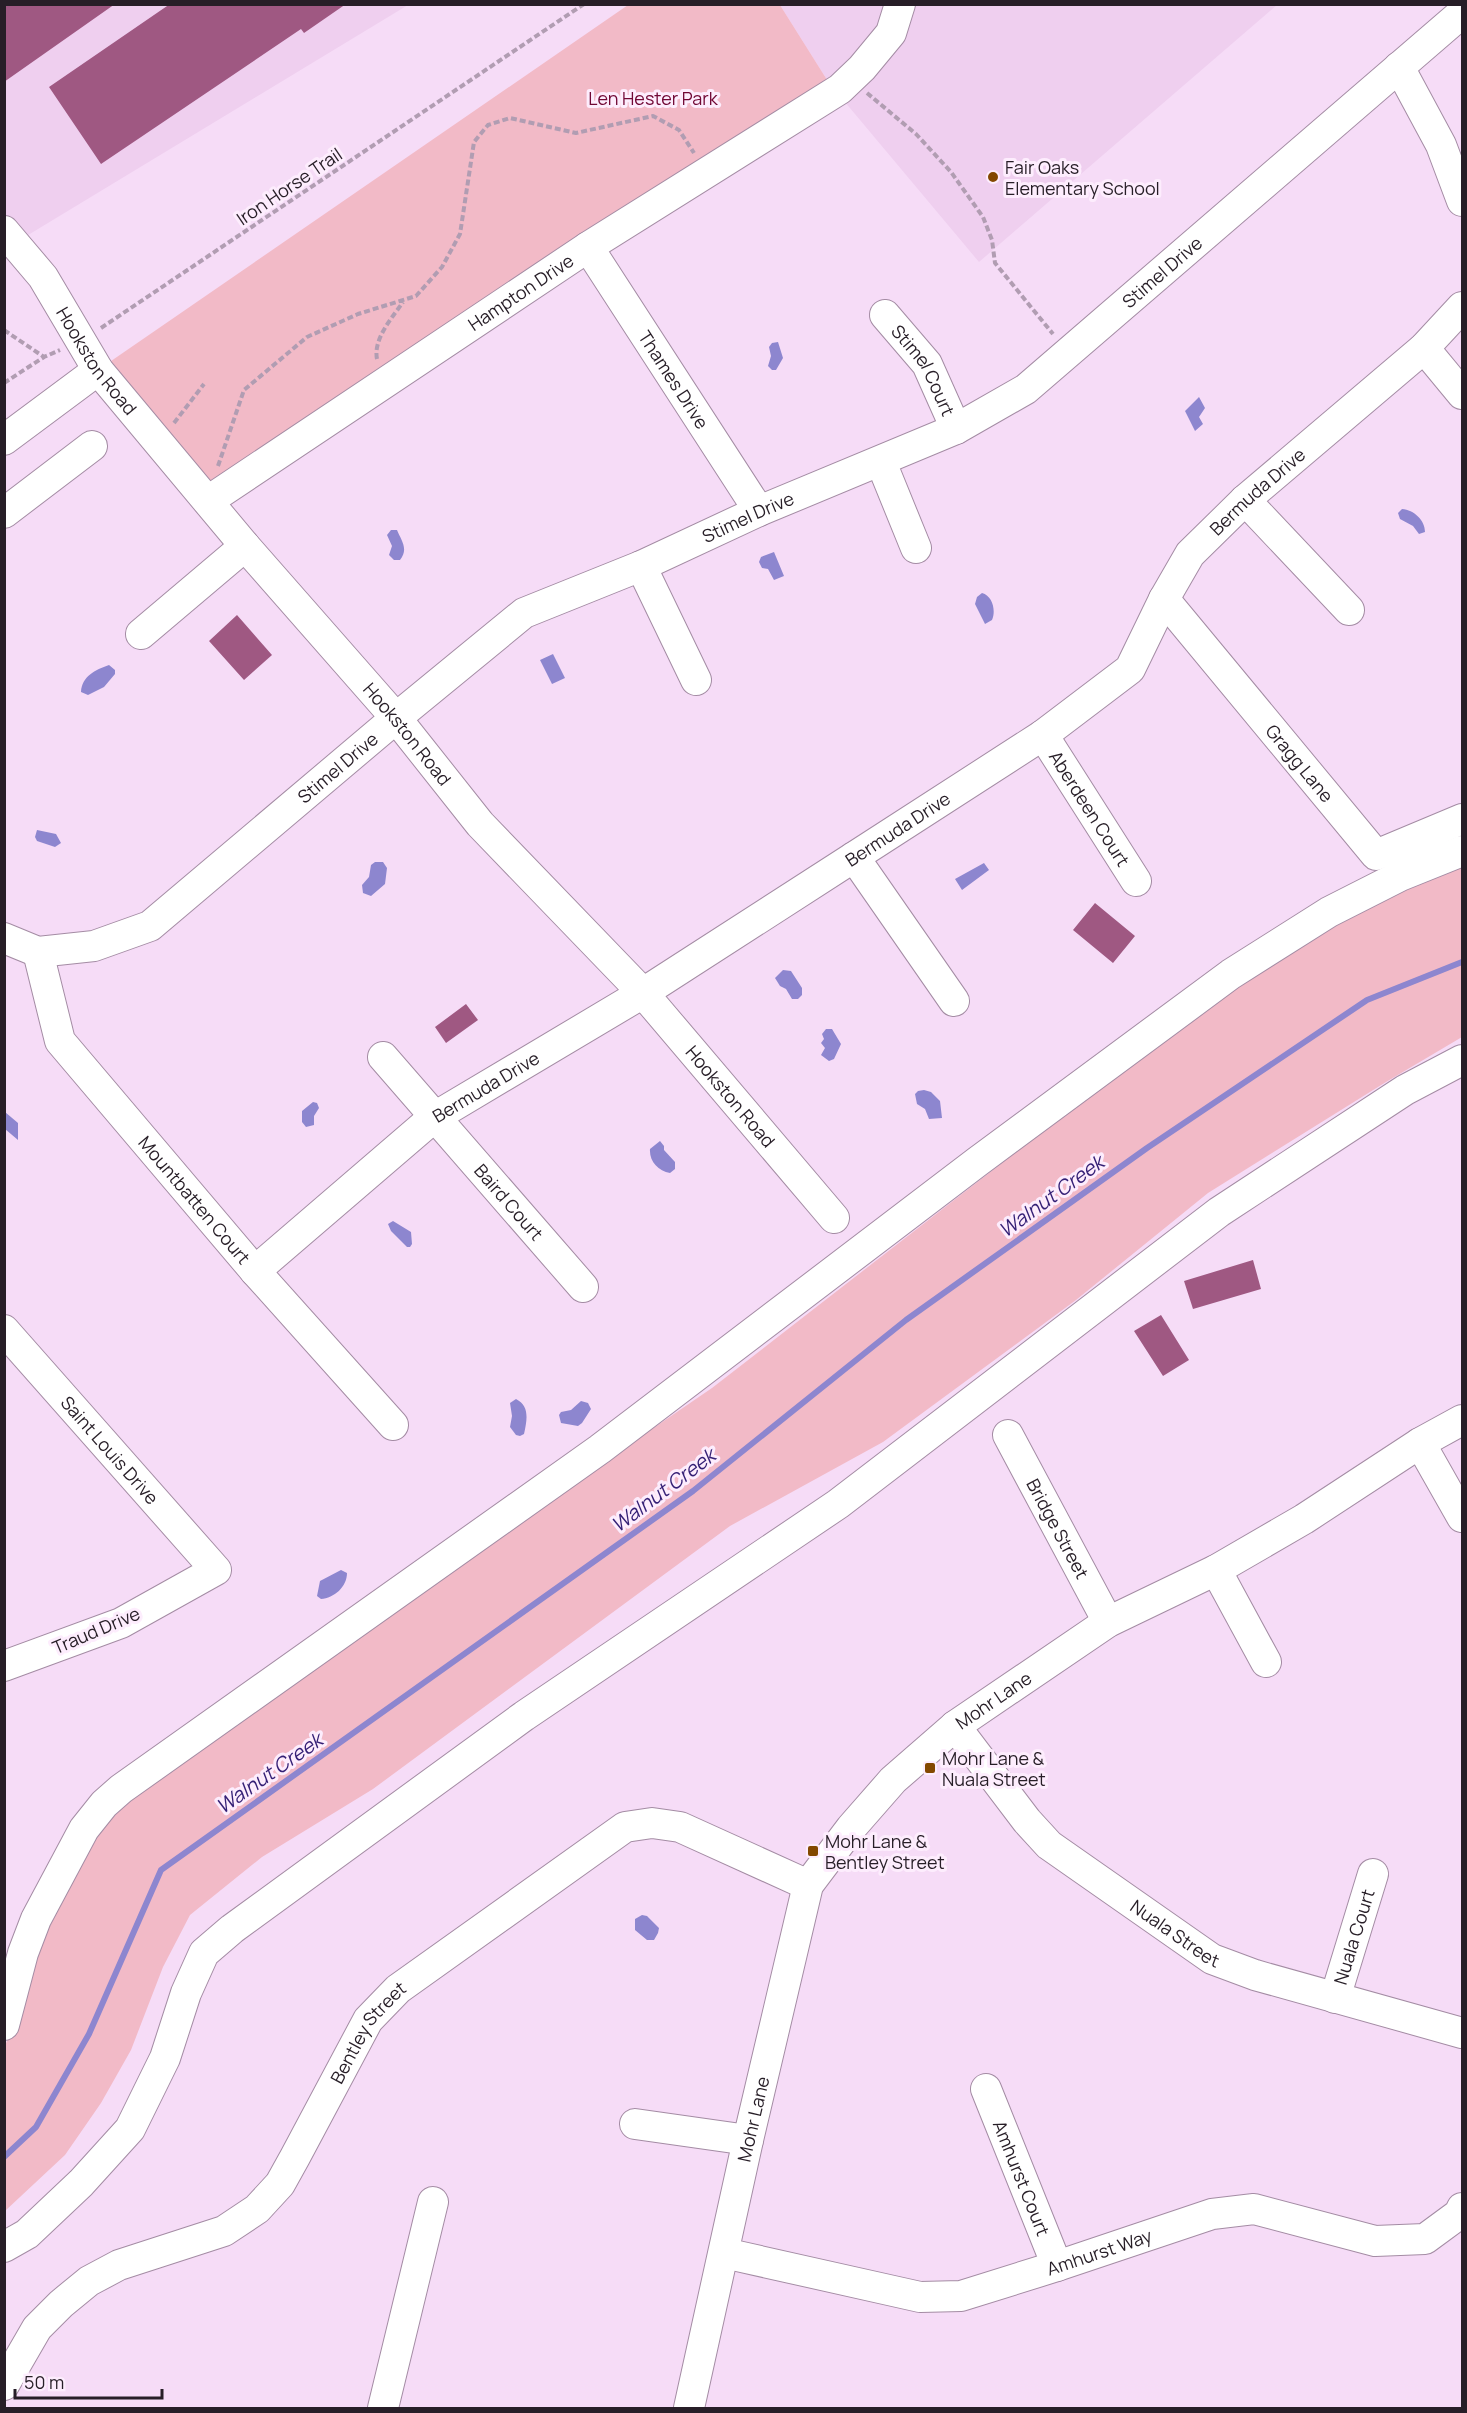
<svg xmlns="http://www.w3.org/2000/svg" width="1467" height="2413" font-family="Manrope,sans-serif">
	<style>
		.built { fill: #efcfef }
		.green { fill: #f2bac7 }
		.water { fill: #8d86cf }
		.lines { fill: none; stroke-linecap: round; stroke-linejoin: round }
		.stream { stroke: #8d86cf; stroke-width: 6 }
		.building { fill: #9f5882 }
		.minor-casing { stroke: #a48ca4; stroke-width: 32 }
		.path { stroke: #b19db2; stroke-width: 4; stroke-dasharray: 6 3; stroke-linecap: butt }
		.minor { stroke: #fff; stroke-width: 30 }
		.poi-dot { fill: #834800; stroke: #fdedfd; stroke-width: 2 }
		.labels { text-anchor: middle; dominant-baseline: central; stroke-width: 6; stroke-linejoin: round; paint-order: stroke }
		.park-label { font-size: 18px; fill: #710835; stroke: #fdedfd }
		.poi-label { font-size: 18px; fill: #271e27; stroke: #fdedfd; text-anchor: start }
		.street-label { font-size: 18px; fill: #271e27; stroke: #fdedfd }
		.water-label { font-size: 20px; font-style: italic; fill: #341f75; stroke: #fdedfd }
	</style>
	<rect width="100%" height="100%" fill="#f6dcf7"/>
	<path class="built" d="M5,5h403l-403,244z
		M780,5h497l-298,257 -150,-179z"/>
	<path class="green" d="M628,5h152l49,78 -621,418 -110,-131z
		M1462,867v170l-76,45 -178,111 -132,107 -193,142 -153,84 -357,263 -111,68 -72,58 -27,52 -32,83 -30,53 -36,52 -60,56v-165l25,-63 6,-45 38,-83 55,-64 125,-90 458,-313 541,-420 90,-54z"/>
	<path class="water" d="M778,342l5,16 -7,12h-4l-4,-4 3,-10 -2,-9 3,-4z
		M1199,397l6,11 -6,9 4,7 -8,7 -10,-20z
		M1402,509c12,1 23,11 23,23l-6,2 -6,-8 -13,-7 -2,-6z
		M391,530h6c4,10 12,19 3,30h-6l-5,-5 3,-9 -5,-11z
		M774,552l10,24 -10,4 -6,-11 -6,-1 -3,-6 2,-5z
		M982,593c11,3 14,18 10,27l-7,4 -10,-20 2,-7z
		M553,654l12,24 -13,6 -12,-24z
		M109,665l6,5v4l-11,13 -16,8 -7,-3c1,-16 14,-22 28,-27z
		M37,830l19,4 5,9 -6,4 -18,-6 -2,-4z
		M375,862h8l4,6 -2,16 -14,12 -8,-3 -1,-8 7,-8 2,-12z
		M984,863l5,7 -27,20 -7,-11z
		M783,970l8,1 11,17v7l-4,4h-6l-6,-10 -6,-3 -5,-8z
		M826,1029h6l9,15 -7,15 -5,2 -8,-6 4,-7 -4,-5 3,-4 -2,-5z
		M924,1090l7,2 9,9 2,17 -13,1 -4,-10 -8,-5 -2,-10 3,-3z
		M313,1102l4,1 2,5 -5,8v9l-8,2 -4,-5v-11z
		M5,1112l13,11v17l-13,-11z
		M660,1141l4,5v4l11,12v7l-5,4c-12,-2 -21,-12 -20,-24z
		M393,1221l18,11 1,12 -2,3h-3l-16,-16 -3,-7z
		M516,1399c14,7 11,21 8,35l-4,2 -4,-1 -6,-8 2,-11 -2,-13z
		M581,1401l7,2 3,6 -9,14 -4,3 -17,-3 -2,-8 2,-3 10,-2z
		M341,1570l6,3c0,14 -13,25 -26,26l-4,-3 3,-15z
		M642,1915l5,1 12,12 -1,5 -4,7h-7l-12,-10v-11z"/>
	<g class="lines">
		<path class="stream" d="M4,2157l32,-30 53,-93 72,-164 532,-379 213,-171 241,-172 220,-148 95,-38"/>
	</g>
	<path class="building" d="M4,4h111l-111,78z
		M170,4h176l-42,29 -3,-4 -200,135 -52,-77z
		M237,615l35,40 -28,25 -35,-39z
		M1095,903l40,33 -22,27 -40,-33z
		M466,1004l12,16 -32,23 -11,-16z
		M1253,1260l8,29 -68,20 -9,-28z
		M1161,1315l28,45 -26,16 -29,-45z"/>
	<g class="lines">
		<g class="minor-casing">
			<g id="minor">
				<path d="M1399,67l42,78 21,56"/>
				<path id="s1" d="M4,231l39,46 55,93 147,176 151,172 84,106 163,169 191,225"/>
				<path id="s2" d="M588,247l171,264"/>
				<path id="s3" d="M885,315l42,49 29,65"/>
				<path d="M1424,348l38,46"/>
				<path d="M4,440l94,-70"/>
				<path d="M881,462l35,86"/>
				<path d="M1245,500l104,110"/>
				<path id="s4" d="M208,501l380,-254 252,-158 22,-21 29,-35 9,-29"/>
				<path d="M4,513l88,-67"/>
				<path d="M641,566l55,114"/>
				<path id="s5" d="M1164,599l212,256 86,-36"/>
				<path d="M141,634l104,-88"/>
				<path id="s6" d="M1043,735l93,146"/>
				<path d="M854,857l100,144"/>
				<path id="s7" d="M4,938l34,14 56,-6 56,-20 246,-208 128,-105 117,-47 118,-55 197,-82 70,-40 436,-376"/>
				<path id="s8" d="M38,952l22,89 195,230 138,154"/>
				<path id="s9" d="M383,1057l200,230"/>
				<path id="s10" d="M255,1271l178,-153 210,-125 211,-136 189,-122 87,-66 34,-70 26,-45 55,-54 179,-152 38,-41"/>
				<path id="s11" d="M4,1330l212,240 -95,53 -117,43"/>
				<path id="s12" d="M1008,1435l100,187"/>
				<path d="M1420,1443l42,74"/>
				<path d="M1216,1570l50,92"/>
				<path id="s13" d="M955,1726l72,95 22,24 163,114 43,16 207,58"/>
				<path id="s14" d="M1335,1998l38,-124"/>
				<path d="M4,2025l19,-72 13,-34 48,-90 20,-25 17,-15 479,-340 377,-287 254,-188 98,-62 71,-36 62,-25"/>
				<path id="s15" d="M986,2089l71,177"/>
				<path d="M635,2124l113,16"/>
				<path d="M4,2247l23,-13 54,-51 49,-54 35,-71 21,-65 18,-40 28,-24 292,-213 314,-212 381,-292 186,-122 57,-30"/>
				<path id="s16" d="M724,2253l196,44 41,-1 96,-30 155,-52 42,-5 121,32 50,-2 34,-25 3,-6"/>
				<path id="s17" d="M4,2385l33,-57 24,-24 28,-23 30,-16 105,-34 33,-22 23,-25 15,-27 73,-137 30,-31 227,-162 27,-4 28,4 128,58"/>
				<path d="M383,2408l50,-206"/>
				<path id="s18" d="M689,2408l59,-268 60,-255 43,-57 42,-48 62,-54 153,-104 108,-52 88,-51 116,-76 42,-23"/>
			</g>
		</g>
		<path class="path" d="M867,93l49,41 35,38 32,45 9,23 3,23 58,71
			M101,328l483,-324
			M4,330l40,27
			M377,359c-4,-20 15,-41 26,-57
			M4,383l40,-26 16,-7
			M174,423l30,-39
			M218,466l26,-76 63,-53 51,-23 58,-18 26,-29 18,-33 14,-92 14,-17 22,-7 66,15 77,-17 26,14 15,23"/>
		<use href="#minor" class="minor"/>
	</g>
	<g class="poi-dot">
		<circle cx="993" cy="177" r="6"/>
		<rect x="924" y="1762" width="12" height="12" rx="3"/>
		<rect x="807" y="1845" width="12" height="12" rx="3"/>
	</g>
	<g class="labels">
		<g class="park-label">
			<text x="653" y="98">Len Hester Park</text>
		</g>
		<g class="poi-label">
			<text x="1005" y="167">Fair Oaks<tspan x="1005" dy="21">Elementary School</tspan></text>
			<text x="942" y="1758">Mohr Lane &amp;<tspan x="942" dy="21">Nuala Street</tspan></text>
			<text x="825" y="1841">Mohr Lane &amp;<tspan x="825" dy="21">Bentley Street</tspan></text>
		</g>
		<g class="street-label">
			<text transform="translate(289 186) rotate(-34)">Iron Horse Trail</text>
			<text stroke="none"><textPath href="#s7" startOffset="1370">Stimel Drive</textPath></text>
			<text stroke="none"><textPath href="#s4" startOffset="376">Hampton Drive</textPath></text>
			<text stroke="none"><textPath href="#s1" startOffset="160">Hookston Road</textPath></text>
			<text stroke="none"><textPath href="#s3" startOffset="68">Stimel Court</textPath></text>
			<text stroke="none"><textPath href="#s2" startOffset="158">Thames Drive</textPath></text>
			<text stroke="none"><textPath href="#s10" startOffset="1286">Bermuda Drive</textPath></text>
			<text stroke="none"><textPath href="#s7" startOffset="884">Stimel Drive</textPath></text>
			<text stroke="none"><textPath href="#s1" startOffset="646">Hookston Road</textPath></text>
			<text stroke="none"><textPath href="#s5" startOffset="213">Gragg Lane</textPath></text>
			<text stroke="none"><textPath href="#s7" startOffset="398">Stimel Drive</textPath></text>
			<text stroke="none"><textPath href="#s6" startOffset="87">Aberdeen Court</textPath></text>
			<text stroke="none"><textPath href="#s10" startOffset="782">Bermuda Drive</textPath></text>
			<text stroke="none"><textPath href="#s10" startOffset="296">Bermuda Drive</textPath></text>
			<text stroke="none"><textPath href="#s1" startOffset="1132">Hookston Road</textPath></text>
			<text stroke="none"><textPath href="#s8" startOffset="300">Mountbatten Court</textPath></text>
			<text stroke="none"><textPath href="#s9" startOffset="192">Baird Court</textPath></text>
			<text stroke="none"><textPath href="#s11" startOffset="160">Saint Louis Drive</textPath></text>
			<text stroke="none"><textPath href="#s12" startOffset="106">Bridge Street</textPath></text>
			<text transform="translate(96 1630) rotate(-23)">Traud Drive</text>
			<text stroke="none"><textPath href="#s18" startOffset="800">Mohr Lane</textPath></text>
			<text stroke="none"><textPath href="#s13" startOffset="306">Nuala Street</textPath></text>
			<text stroke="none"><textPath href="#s14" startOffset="64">Nuala Court</textPath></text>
			<text stroke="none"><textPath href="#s17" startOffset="530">Bentley Street</textPath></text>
			<text stroke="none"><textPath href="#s18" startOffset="296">Mohr Lane</textPath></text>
			<text stroke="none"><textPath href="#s15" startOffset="96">Amhurst Court</textPath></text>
			<text stroke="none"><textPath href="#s16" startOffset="387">Amhurst Way</textPath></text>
		</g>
		<g class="water-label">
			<text transform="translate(1051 1196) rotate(-36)">Walnut Creek</text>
			<text transform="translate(663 1490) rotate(-37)">Walnut Creek</text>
			<text transform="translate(269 1773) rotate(-35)">Walnut Creek</text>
		</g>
	</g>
	<rect width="1467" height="2413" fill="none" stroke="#271e27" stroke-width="12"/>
	<path d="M15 2389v9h147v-9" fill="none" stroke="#271e27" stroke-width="3"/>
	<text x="24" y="2389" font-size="18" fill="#271e27" stroke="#fdedfd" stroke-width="4.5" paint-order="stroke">50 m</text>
</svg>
